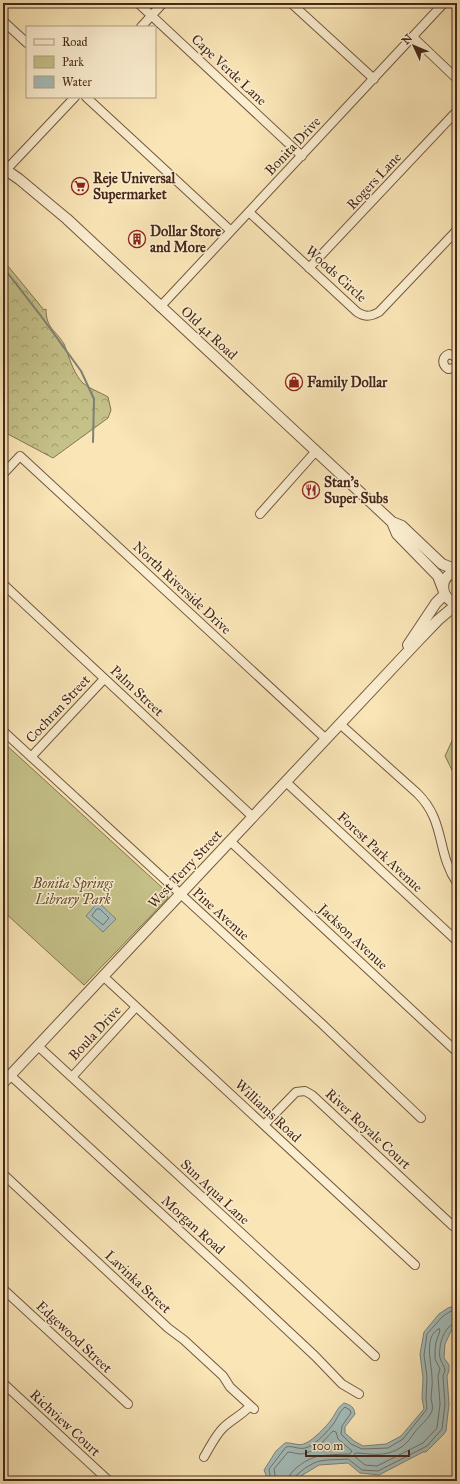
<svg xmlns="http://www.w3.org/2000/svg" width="460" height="1484" font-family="'IM FELL Great Primer',serif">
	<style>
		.forest { fill: url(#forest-crowns); stroke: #867550 }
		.green { fill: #c5c289; stroke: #867550 }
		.water { fill: #a3bcb9; stroke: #7e8179 }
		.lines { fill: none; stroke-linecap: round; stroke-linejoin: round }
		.shore { stroke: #747268; stroke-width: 1 }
		.stream { stroke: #7e8179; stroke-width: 2 }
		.minor-casing { stroke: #735740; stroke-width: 10 }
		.tertiary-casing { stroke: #735740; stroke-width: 12 }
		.minor { stroke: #fbeed0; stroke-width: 8 }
		.tertiary { stroke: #fbeed0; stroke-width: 10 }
		.labels { text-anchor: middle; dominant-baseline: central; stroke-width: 3; stroke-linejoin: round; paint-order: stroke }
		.street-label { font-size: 14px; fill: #462818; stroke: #fbeed0 }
		.poi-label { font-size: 14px; font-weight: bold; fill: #462818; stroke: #fbeed0; text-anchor: start }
		.park-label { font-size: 14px; font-style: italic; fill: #664e34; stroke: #fbeed0 }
	</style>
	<defs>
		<pattern id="forest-crowns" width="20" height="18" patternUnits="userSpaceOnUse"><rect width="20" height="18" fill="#c5c289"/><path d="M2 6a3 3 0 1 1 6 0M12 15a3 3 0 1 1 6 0" fill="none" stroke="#a29e6f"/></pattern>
	</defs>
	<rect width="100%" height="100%" fill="#f9e5b6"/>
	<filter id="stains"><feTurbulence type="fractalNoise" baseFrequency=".005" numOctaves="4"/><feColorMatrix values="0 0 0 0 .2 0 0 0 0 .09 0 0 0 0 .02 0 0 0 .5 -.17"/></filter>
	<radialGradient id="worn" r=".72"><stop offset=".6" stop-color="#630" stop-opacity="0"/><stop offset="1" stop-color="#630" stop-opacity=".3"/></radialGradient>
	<path class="forest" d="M3,260l41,50 2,-1c0,20 10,21 18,35 5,12 8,26 17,37 6,7 19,11 27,16l3,13 -3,8 -55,40 -47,-25 -3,3z
		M457,730v50l-12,-24z"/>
	<path class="green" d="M3,742l164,150 1,6 -84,87 -81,-74z"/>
	<path class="water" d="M98,902l18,17 -13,13 -17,-16z
		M454,1306l3,1v19l-6,5 -6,13 -1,14 5,7v6l-2,5 2,28 -3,27 -3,4 -17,17h-3l-44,23 -19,-2 -12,-10 -29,2 -18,11 -6,5h-32l3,-6 -2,-5 12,-19 9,-8c7,-1 14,4 21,0 7,-3 21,-17 25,-23 5,-7 6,-12 13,-17 7,2 10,4 11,11l-10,13v6l9,8 9,5 23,-2 15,-8 23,-27 -2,-11 1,-20 -3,-24 4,-22 15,-18 9,-6z"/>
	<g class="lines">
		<path class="shore" d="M97,909h3l9,9 -6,7 -11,-9z
			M439,1329l1,2 -4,11 -1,9v8l5,10 -2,7 2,28 -3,24 -14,15 -46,23 -12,-1 -11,-9 1,-3c11,0 21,3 33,0 12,-3 20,-10 26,-20 5,-7 15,-14 18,-22 1,-4 0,-8 -1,-12 0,-7 2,-14 1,-21 0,-13 -9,-43 7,-49z
			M268,1481l2,-6 -1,-6 17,-22c7,-2 14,4 22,0 9,-4 20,-16 26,-24 4,-6 5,-11 11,-16l5,3 1,3 -9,13 -1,8 10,10 11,5 26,-1 15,-9 24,-30 -1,-11 1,-21 -3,-22 3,-21 15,-17 7,-5 8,-2
			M274,1481l1,-6 -1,-6 14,-17c4,0 9,2 13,2 14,-1 23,-14 32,-23l3,1 2,7 14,12 -2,3c-5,0 -31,1 -35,3 -9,3 -27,14 -27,24
			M293,1481c1,-7 20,-19 27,-20 9,-2 19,-1 28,-2l14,11 16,1 49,-25 15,-17 3,-25 -2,-28 2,-6c-1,-5 -4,-8 -5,-12 -2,-12 4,-34 17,-35"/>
		<path class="stream" d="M3,267l38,49 40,55 13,28 -1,43"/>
		<g class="minor-casing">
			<path id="minor" d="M138,3l164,153
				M291,3l83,76
				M3,21l24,22
				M141,27l22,-24
				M413,37l44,42
				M86,97l145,134
				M6,170l69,-73
				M249,212l108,100c8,5 13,5 22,0l78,-82
				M309,268l148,-157
				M160,307l284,-304
				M457,360l-3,-4 -5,-2c-7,3 -8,10 -1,15l6,-1 3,-3
				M3,474l17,-18 306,283
				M260,514l56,-63
				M3,584l250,233
				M340,724l77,69c29,28 19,59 40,90
				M3,731l318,292 100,95
				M31,757l73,-78
				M286,782l171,159
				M230,841l227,211
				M103,976l312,289
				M38,1046l337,310
				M10,1075l227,208 78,73 27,28 17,10
				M72,1077l64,-70
				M264,1125l32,-33 9,-1 7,4 141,131
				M3,1174l165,154 16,12 39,36 7,11 24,22
				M3,1289l125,115
				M3,1383l106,98
				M204,1457c6,-10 11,-21 19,-29 9,-9 18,-12 27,-22"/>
		</g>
		<g class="tertiary-casing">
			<path id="tertiary" d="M3,168l16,11 48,40 325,303 10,4 40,38 15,6
				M392,522l5,12 41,42 5,13
				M457,571c-19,5 -18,27 0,33
				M408,645l28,-42 8,-8
				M3,1083l413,-440 22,-23 19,-16"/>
		</g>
		<use href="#minor" class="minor"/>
		<use href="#tertiary" class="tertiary"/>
	</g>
	<defs>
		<g id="supermarket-ring" transform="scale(0.9)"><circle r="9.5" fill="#fbeed0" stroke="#8f2418" stroke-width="1.5"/><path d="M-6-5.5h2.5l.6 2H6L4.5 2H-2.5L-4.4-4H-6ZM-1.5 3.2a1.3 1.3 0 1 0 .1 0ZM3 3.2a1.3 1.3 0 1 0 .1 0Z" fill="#8f2418"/></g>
		<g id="building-ring" transform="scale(0.9)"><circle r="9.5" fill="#fbeed0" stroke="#8f2418" stroke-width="1.5"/><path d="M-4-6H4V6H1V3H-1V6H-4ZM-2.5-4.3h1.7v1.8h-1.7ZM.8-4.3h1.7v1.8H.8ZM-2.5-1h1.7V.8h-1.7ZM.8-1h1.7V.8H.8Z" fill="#8f2418"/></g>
		<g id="shop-ring" transform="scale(0.9)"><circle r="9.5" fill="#fbeed0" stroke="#8f2418" stroke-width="1.5"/><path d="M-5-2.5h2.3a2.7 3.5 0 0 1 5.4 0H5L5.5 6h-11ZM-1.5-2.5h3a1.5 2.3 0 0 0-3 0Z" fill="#8f2418"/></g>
		<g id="restaurant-ring" transform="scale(0.9)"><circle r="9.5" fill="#fbeed0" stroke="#8f2418" stroke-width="1.5"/><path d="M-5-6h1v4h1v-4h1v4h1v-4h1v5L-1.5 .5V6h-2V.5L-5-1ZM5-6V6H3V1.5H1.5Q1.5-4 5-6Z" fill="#8f2418"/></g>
	</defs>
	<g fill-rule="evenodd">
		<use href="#supermarket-ring" x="80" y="186"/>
		<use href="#building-ring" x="137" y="239"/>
		<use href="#shop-ring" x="294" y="382"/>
		<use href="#restaurant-ring" x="311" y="490"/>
	</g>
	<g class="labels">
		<g class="street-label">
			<text transform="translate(229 70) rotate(43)">Cape Verde Lane</text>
			<text transform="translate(293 146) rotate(-47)">Bonita Drive</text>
			<text transform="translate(374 181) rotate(-47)">Rogers Lane</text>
			<text transform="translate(336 274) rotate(42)">Woods Circle</text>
			<text transform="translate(209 333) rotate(43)">Old 41 Road</text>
			<text transform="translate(182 588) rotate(43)">North Riverside Drive</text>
			<text transform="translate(137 691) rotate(43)">Palm Street</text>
			<text transform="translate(58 709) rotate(-47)">Cochran Street</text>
			<text transform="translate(380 852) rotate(43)">Forest Park Avenue</text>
			<text transform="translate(185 869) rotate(-47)">West Terry Street</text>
			<text transform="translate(221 914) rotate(42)">Pine Avenue</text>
			<text transform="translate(353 937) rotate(43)">Jackson Avenue</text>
			<text transform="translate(95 1033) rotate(-47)">Boula Drive</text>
			<text transform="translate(268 1111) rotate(43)">Williams Road</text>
			<text transform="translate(368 1129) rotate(43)">River Royale Court</text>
			<text transform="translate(215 1192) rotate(43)">Sun Aqua Lane</text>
			<text transform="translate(193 1225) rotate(42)">Morgan Road</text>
			<text transform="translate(138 1282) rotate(43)">Lavinka Street</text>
			<text transform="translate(74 1337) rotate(43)">Edgewood Street</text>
			<text transform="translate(65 1423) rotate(43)">Richview Court</text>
		</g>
		<g class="poi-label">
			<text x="93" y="178">Reje Universal<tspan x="93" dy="16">Supermarket</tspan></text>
			<text x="150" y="231">Dollar Store<tspan x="150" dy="16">and More</tspan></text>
			<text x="307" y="382">Family Dollar</text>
			<text x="324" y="482">Stan's<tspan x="324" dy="16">Super Subs</tspan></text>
		</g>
		<g class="park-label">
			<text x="73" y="883">Bonita Springs<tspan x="73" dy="16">Library Park</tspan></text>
		</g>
	</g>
	<rect width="460" height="1484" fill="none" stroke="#f9e5b6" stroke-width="16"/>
	<rect x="4" y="4" width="452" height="1476" fill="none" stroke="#462818" stroke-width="2"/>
	<rect x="8" y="8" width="444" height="1468" fill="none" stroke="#462818"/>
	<rect x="26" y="26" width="130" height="72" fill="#fbeed0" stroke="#b39f86"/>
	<rect x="34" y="39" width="20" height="6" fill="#fbeed0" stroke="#b39f86"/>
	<text x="62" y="46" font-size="12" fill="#462818">Road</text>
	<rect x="34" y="56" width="20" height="12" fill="#c5c289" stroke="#b39f86"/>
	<text x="62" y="66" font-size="12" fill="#462818">Park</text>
	<rect x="34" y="76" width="20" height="12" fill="#a3bcb9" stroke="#b39f86"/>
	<text x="62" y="86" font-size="12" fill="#462818">Water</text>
	<g transform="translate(414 46) rotate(314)" stroke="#fbeed0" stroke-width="3" paint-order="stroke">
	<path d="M0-3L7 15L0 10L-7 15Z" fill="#462818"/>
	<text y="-6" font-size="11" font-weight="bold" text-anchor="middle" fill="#462818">N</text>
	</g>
	<path d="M306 1450v6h103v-6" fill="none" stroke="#462818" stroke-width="2"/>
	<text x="312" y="1450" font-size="12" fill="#462818" stroke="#fbeed0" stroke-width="3" paint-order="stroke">100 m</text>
	<rect width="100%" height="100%" filter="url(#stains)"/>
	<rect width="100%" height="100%" fill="url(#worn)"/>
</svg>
